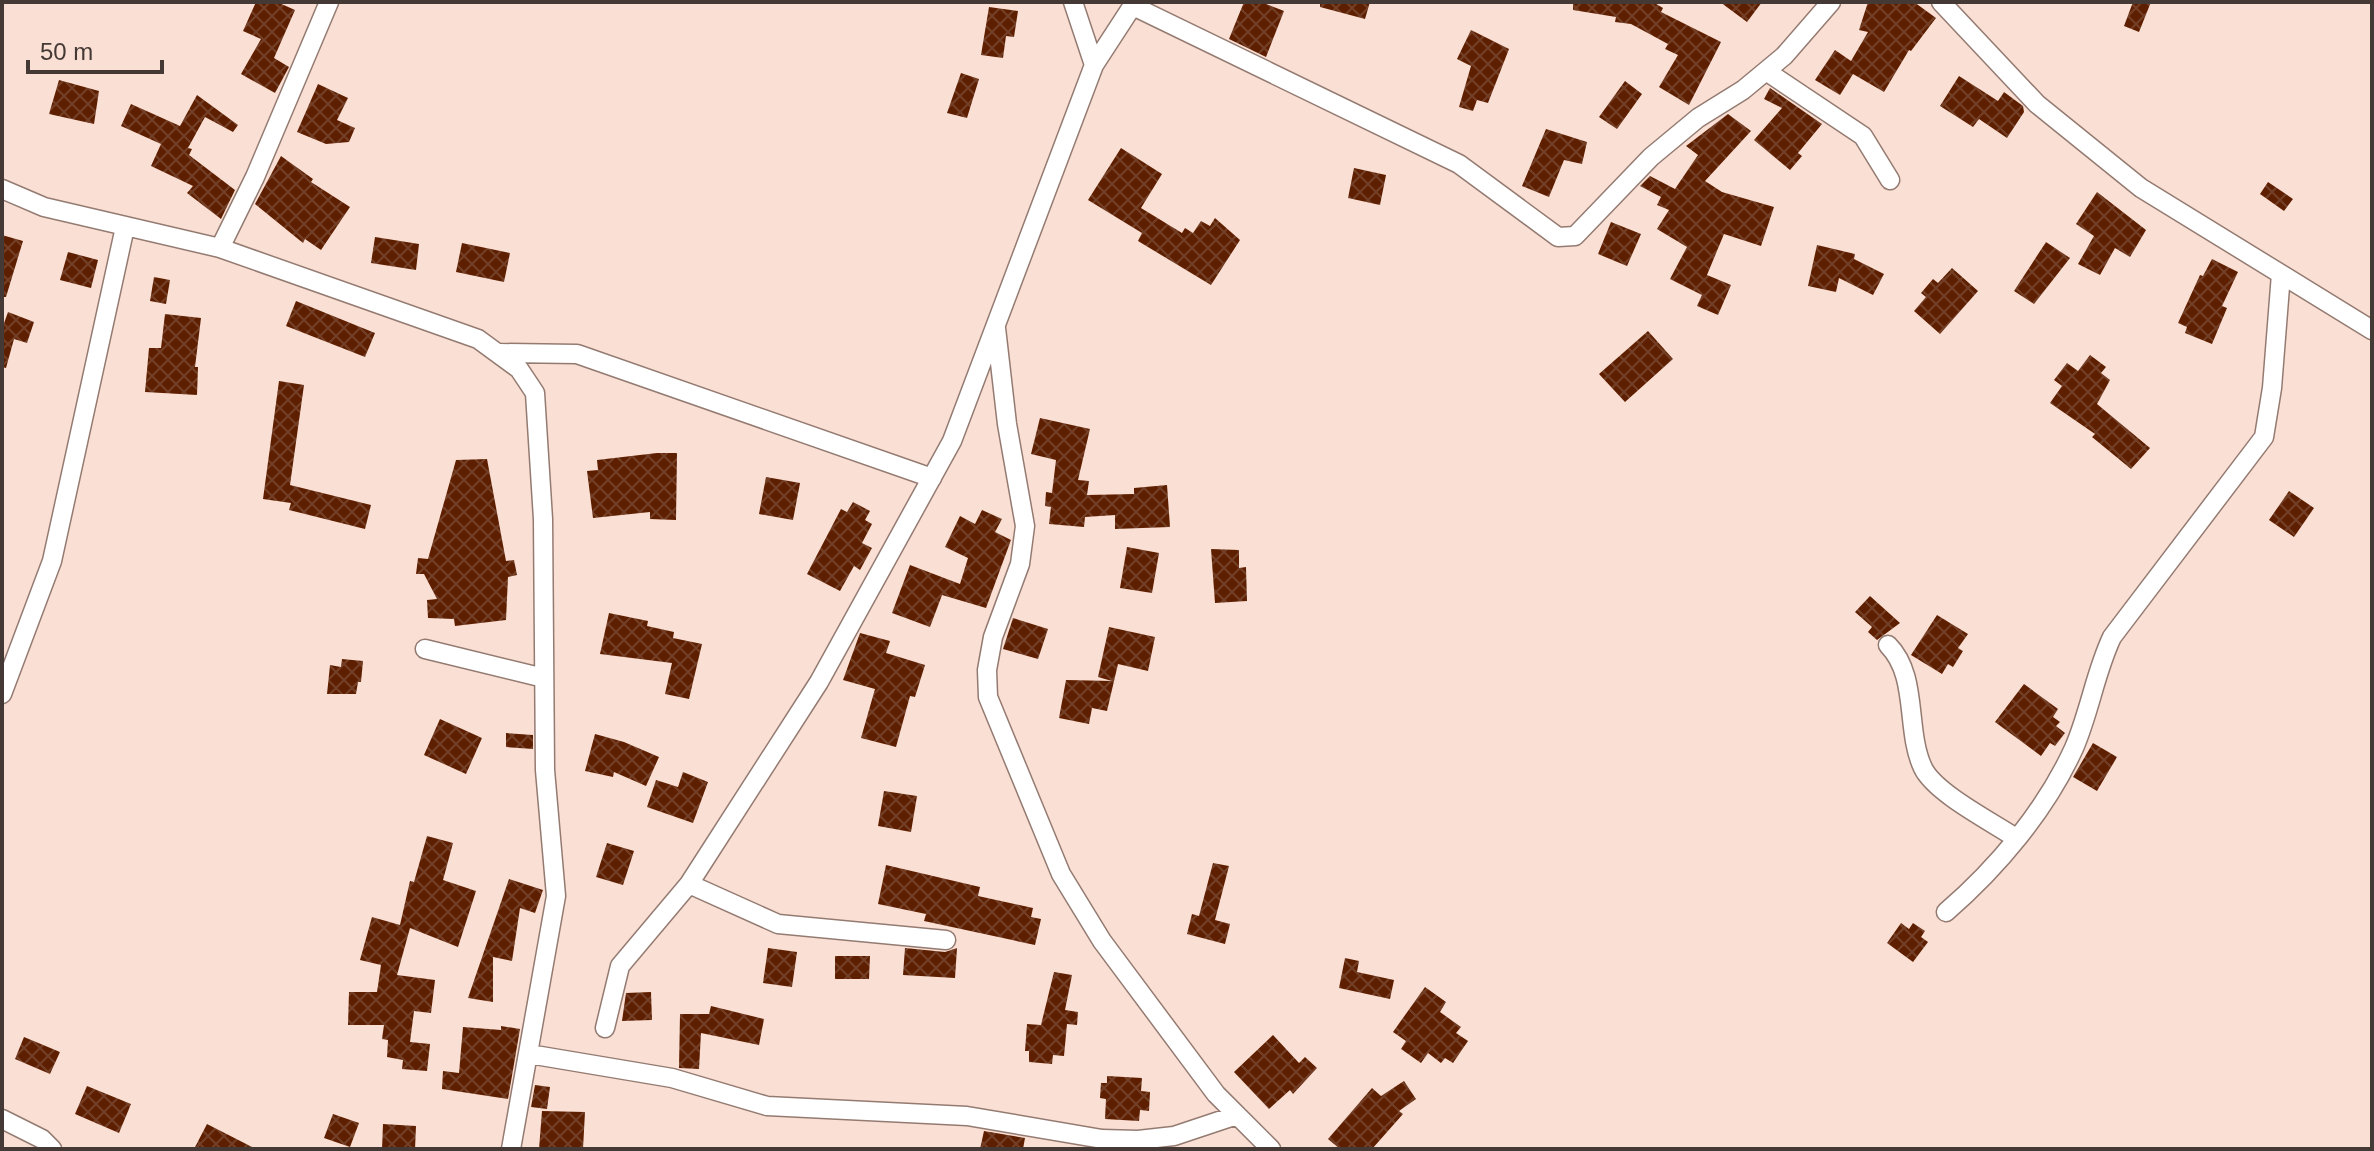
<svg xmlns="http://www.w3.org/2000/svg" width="2374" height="1151" font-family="Arial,sans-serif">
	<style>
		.building { fill: url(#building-cross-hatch) }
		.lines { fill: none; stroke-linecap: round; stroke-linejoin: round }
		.minor-casing { stroke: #947b72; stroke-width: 21 }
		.minor { stroke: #fff; stroke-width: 18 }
	</style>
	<defs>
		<pattern id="building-cross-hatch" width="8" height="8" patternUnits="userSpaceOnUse" patternTransform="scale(2)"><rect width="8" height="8" fill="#5e1f00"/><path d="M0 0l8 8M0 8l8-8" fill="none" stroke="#734027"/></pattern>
	</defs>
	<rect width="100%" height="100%" fill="#fadfd4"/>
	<path class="building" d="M256,2h21l18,8 -21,48 15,9 -14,26 -34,-19 20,-35 -18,-8z
		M1244,2h17l23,9 -18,46 -37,-18z
		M1320,2h50l-5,17 -45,-12z
		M1573,2h80l10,6 -2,4 60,30 -32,63 -30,-18 19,-32 -13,-6 3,-5 -37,-20 -16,-2 1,-5 -43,-7z
		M1720,2h42l-15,20z
		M1868,2h46l22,16 -25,33 -2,-1 -25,42 -31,-18 -13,21 -25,-15 20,-30 16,11 17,-29 -9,-2z
		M2133,2h18l-12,30 -15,-6z
		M989,7l29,4 -4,26 -8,-1 -3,22 -22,-3z
		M1471,30l38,19 -21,54 -11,-3 -4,11 -14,-4 12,-41 -14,-7z
		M961,73l18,6 -12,39 -20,-5z
		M1959,76l39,25 6,-9 19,14 1,6 -17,26 -28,-19 -6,8 -33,-21z
		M59,80l40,11 -5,33 -45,-10z
		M1625,81l17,13 -25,35 -18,-12z
		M318,84l30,14 -11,22 18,8 -6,14 -23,2 -29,-12z
		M1770,88l52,36 -24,29 4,3 -12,14 -36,-30 28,-32 -18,-9z
		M197,95l41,30 -5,7 -28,-15 -17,31 4,1 -3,6 46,35 -14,29 -34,-26 6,-7 -42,-20 10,-22 -40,-18 10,-22 49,22z
		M1728,114l23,17 -46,50 17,11 52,15 -13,39 -37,-12 -17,41 24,10 -13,30 -21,-9 5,-11 -32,-16 17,-32 -30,-18 12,-19 -12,-5 4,-8 -21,-11 10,-10 25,13 23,-34 -12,-9z
		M1546,129l41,13 -5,22 -18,-4 -15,37 -27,-11z
		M1121,148l41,26 -21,34 41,25 3,-5 8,5 8,-12 9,5 5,-8 25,22 -29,45 -73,-44 4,-8 -54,-33z
		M281,156l32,23 -2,3 39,25 -29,43 -16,-11 -2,4 -48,-39z
		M1354,168l32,7 -6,30 -32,-7z
		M2268,182l25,17 -9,12 -24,-17z
		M2097,192l49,38 -16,27 -15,-9 -15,27 -22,-11 16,-28 -18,-12z
		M1611,222l30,12 -14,32 -29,-12z
		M2,235l21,6 -17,56h-4z
		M375,237l44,7 -3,26 -45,-7z
		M2046,242l24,16 -36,46 -20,-13z
		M462,243l48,10 -6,29 -48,-10z
		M1817,245l38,9 -1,5 30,15 -11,21 -34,-17 -3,14 -28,-6z
		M68,252l30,8 -7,28 -31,-8z
		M2212,259l26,13 -16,34 5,2 -15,36 -27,-11 2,-6 -9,-4 22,-48 3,1z
		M1952,268l26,23 -38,43 -26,-23 12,-14 -5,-4 12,-14 5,4z
		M154,277l16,3 -4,24 -16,-3z
		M296,301l79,32 -10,24 -79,-31z
		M8,312l26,10 -7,21 -13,-4 -8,29 -4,-1v-38z
		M165,314l36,4 -6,49h3l-1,28 -52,-3 4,-44h12z
		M1648,331l25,28 -48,43 -26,-28z
		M2090,355l16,12 -5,6 9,7 -13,24 53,44 -19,21 -39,-32 3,-3 -45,-31 12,-17 -8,-6 13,-17 11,8z
		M279,381l25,4 -14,100 81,20 -6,24 -76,-19 2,-7 -28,-4z
		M1040,418l50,11 -12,51 11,1 -2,14 47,-1v-6l33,-3 3,42 -55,2v-14l-30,2 -1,10 -35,-3 2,-17 -6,-1 1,-14 6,1 4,-33 -25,-6z
		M657,453h20l-1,67 -26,-1v-7l-57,6 -6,-47 11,-1 -1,-10z
		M487,459l19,102 8,-1 3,15 -9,2 -2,43 -51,6 -1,-7 -26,-1 -1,-18 10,-1 -13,-25h-8l2,-16 10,1 28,-99z
		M766,477l34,6 -7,37 -34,-6z
		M2289,491l25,17 -20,29 -25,-17z
		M853,502l17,9 -5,9 7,4 -10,19 10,5 -12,22 -6,-4 -14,25 -33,-17 34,-65 6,3z
		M982,510l20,9 -7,13 16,8 -25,68 -44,-13 -12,32 -38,-14 18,-48 50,19 8,-26 -23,-11 15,-31 15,8z
		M1127,547l32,6 -7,40 -32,-5z
		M1211,549l28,1v18l7,-1 1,34 -32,2z
		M1870,596l30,27 -23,17 -9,-8 4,-5 -17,-15z
		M609,613l39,8 -1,5 27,6 -1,6 29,6 -13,55 -24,-5 7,-31 -72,-9z
		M1937,615l31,19 -10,14 5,3 -10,16 -5,-3 -6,10 -31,-19z
		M1013,618l35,11 -10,30 -35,-10z
		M1109,627l46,10 -7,34 -30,-7 -11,47 -15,-3 -3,16 -30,-6 7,-38 46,1 -14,-4z
		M860,633l30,8 -4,12 39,12 -10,32 -5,-1 -14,51 -35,-9 14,-49 -32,-9z
		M342,659l21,2 -2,21h-3l-2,12h-29l3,-29 11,2z
		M2024,684l34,25 -5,8 7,5 -4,4 9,7 -10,13 -5,-3 -9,13 -46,-34z
		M440,719l42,19 -16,36 -42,-19z
		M506,733l27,2v14l-27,-2z
		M595,734l29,8 35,15 -13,29 -32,-14 -1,5 -28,-6z
		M2093,743l24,14 -20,34 -24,-14z
		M683,772l25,10 -15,41 -46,-16 9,-27 22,7z
		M884,791l33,5 -6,36 -33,-6z
		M427,836l26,7 -10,37 33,11 -18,56 -48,-19 -13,47 38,5 -4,33 -17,-2 -4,31 20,2 -3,27 -25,-2 1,-9 -16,-3 1,-17 -6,-1 2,-14h-36l1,-33h28l4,-27 -21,-5 12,-43 28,8 10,-44 4,1z
		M607,843l27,8 -11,34 -27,-8z
		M1213,863l16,3 -14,54 15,4 -5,20 -38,-10 5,-20 7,2z
		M886,865l94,22 -2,9 55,12 -2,9 10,2 -6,26 -111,-24 2,-7 -48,-10z
		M509,879l34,11 -8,23 -15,-5 -8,53 -19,-4v45l-25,-4z
		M1901,923l8,6 4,-6 12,8 -4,6 7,5 -15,20 -26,-19z
		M768,948l29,4 -5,35 -29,-4z
		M905,948l40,4 12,-4 -2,30 -52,-3z
		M835,956h35l-1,23h-34z
		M1345,958l14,3 -2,11 37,8 -4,19 -51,-11z
		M1054,972l18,3 -7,35 13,2 -1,13 -10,-1 -3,32 -11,-1 -1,9 -23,-2v-11h-4l2,-27 14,1z
		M1425,987l21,15 -6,10 21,15 -5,6 12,8 -15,22 -8,-5 -4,5 -13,-10 -7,10 -20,-14 5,-8 -13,-9z
		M651,992l1,28 -30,1 4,-28z
		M711,1006l53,13 -5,26 -58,-12 -2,36 -20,-1 1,-54h29z
		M501,1026l19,3 -12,70 -66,-10 1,-18 16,2 4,-46 38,3z
		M1273,1035l26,28 6,-6 12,11 -24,26 -3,-4 -21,19 -35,-37z
		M24,1037l36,15 -10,22 -35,-15z
		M1107,1076l35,2 -1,13 9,1 -1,19 -9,-1 -1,11 -34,-2 1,-20 -6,-1 1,-15h6z
		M1404,1081l12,18 -17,12 4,3 -31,35h-32l-12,-10 44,-51 9,8z
		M535,1085l15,2 -3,22 -16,-2z
		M87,1086l44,18 -12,29 -44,-19z
		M542,1111l43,1 -2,37h-44z
		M333,1114l26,9 -9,24 -26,-9z
		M207,1124l49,25h-62z
		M383,1124l33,2 -1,23h-33z
		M984,1131l41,7 -2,11h-43z"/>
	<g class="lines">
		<g class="minor-casing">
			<path id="minor" d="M1073,2l21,63
				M1941,2l96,102 104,84 231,142
				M1133,6l326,158 99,73 17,-1 76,-79 47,-39 45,-28 41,-34 47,-54
				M1766,71l97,65 27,44
				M2,189l42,18 176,41 258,91 41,30 16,24 8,126 2,251 11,126 -45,253
				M220,248l35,-71 74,-175
				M996,328l11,96 18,102 -5,38 -27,73 -6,33 1,27 73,177 41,67 114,153 55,55
				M500,353l77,1 355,124
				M1888,645c31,31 17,85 35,123 12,25 69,54 93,70
				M425,649l119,29
				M2,694l50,-133 73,-334
				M1946,912c51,-44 100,-102 128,-164 16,-37 21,-75 38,-111l152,-200 8,-49 9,-114
				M946,940l-168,-16 -89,-40 130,-202 133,-241 142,-376 41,-63
				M605,1028l15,-62 69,-82
				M529,1054l143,24 95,28 200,10 135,23 36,1 36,-4 63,-21
				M2,1119l40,20 10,10"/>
		</g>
		<use href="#minor" class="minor"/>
	</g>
	<rect width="2374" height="1151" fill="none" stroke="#443935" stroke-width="8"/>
	<path d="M28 60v12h134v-12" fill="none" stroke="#443935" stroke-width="4"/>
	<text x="40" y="60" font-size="24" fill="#443935" stroke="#fadfd4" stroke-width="6" paint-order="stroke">50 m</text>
</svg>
